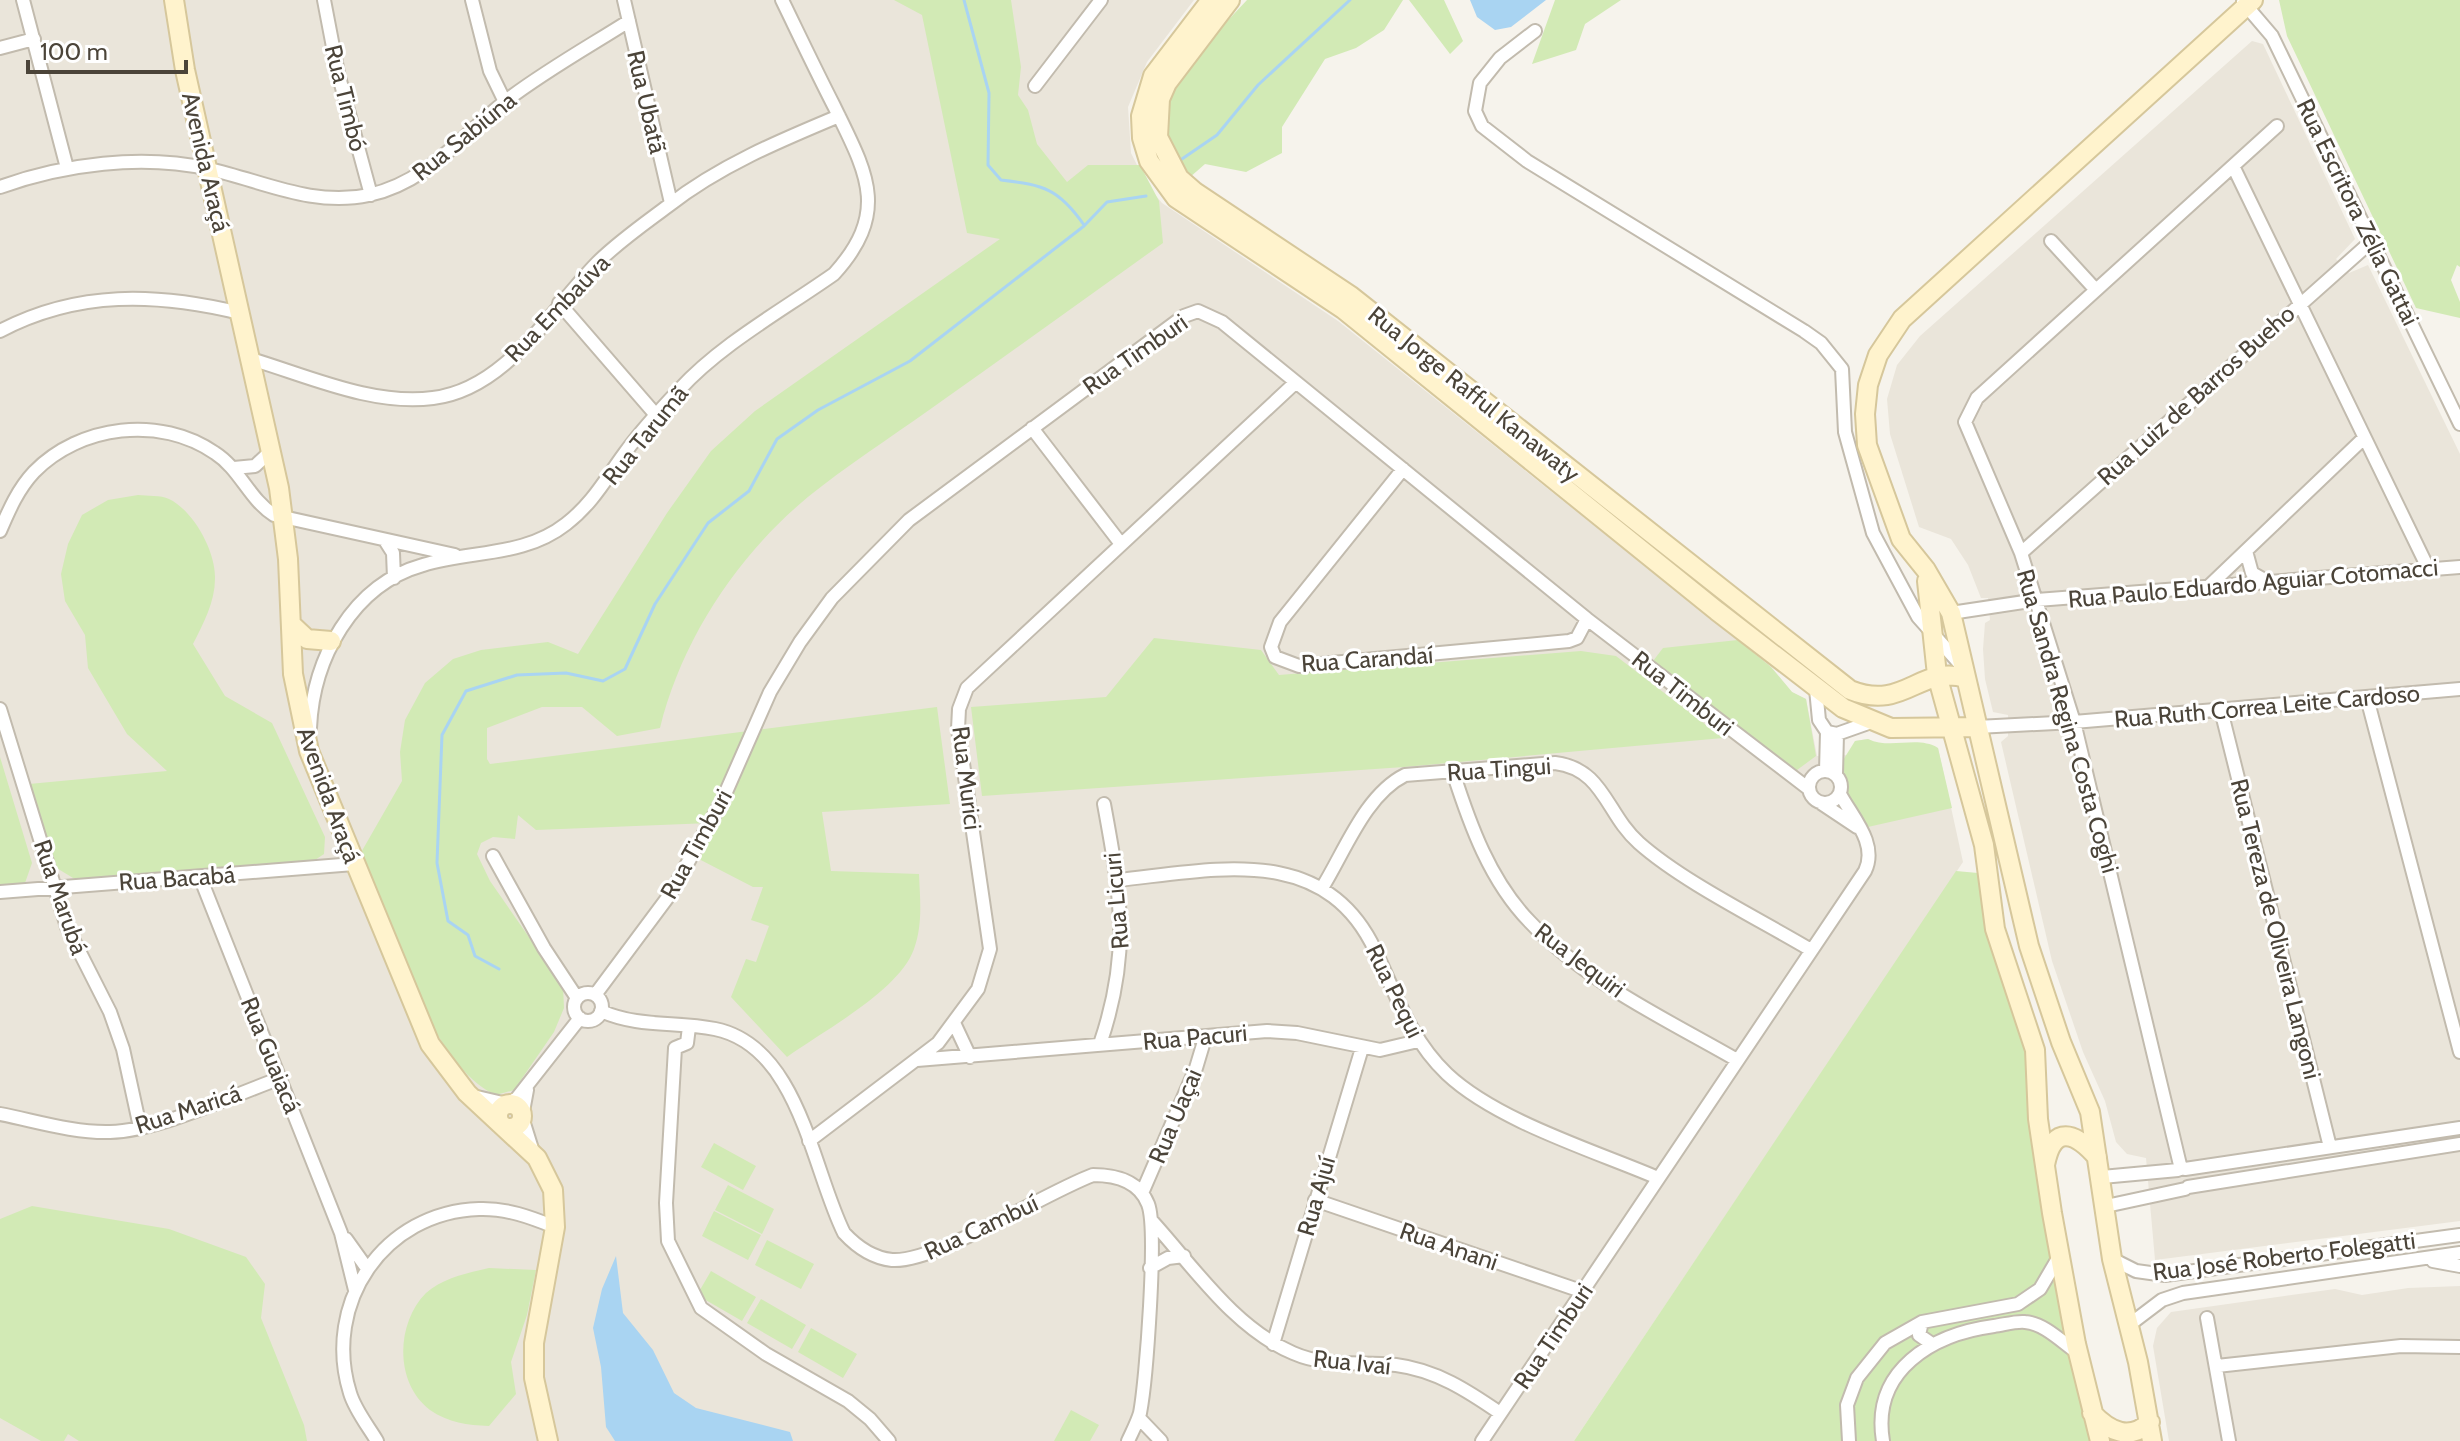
<svg xmlns="http://www.w3.org/2000/svg" width="2460" height="1441" font-family="Cabin,sans-serif">
	<style>
		.residential { fill: #eae5da }
		.green { fill: #d2eab5 }
		.water { fill: #a9d4f2 }
		.lines { fill: none; stroke-linecap: round; stroke-linejoin: round }
		.stream { stroke: #a9d4f2; stroke-width: 3 }
		.street-casing { stroke: #c2bbae; stroke-width: 16 }
		.secondary-casing { stroke: #d6c79b; stroke-width: 22 }
		.street { stroke: #fff; stroke-width: 12 }
		.secondary { stroke: #fff3cd; stroke-width: 18 }
		.labels { text-anchor: middle; dominant-baseline: central; stroke-width: 6; stroke-linejoin: round; paint-order: stroke }
		.street-label { font-size: 24px; fill: #4b4439; stroke: #fff }
	</style>
	<rect width="100%" height="100%" fill="#f6f3ec"/>
	<path class="residential" d="M0,0h1194l-47,62 -19,45 3,46 16,32 15,18 176,118 433,346 21,25 14,7 11,57 32,-1 6,-14 13,-2 14,7 56,2 25,114 -389,579h-1574z
		M2252,41l11,3 92,195 -19,20 13,14 19,-8 92,189v767l-305,39 -9,-102 -19,-4 -11,-12 -11,-41 -22,-49 -31,-91 -51,-219 7,-6v-21l-15,-3 -8,-33 -2,-30 2,-26 5,-3 -2,-22h-7l-13,-33 -17,-26 -32,-12 -29,-93 -3,-35 10,-34 23,-29z
		M2460,1286v155h-291l-16,-95 4,-18 14,-16 164,-23 27,6 46,-7z"/>
	<path class="green" d="M894,0h117l10,67 -3,28 10,15 9,34 30,38 21,-17h52l19,36 4,42c-73,52 -145,104 -217,155 -41,30 -84,57 -124,88 -77,58 -139,148 -162,242l-43,8 -35,-29h-40l-55,21v31l3,5 447,-57 13,97 -128,8 9,59 88,3c1,25 4,50 -5,75 -15,42 -91,82 -127,108l-56,-60 15,-38 10,3 13,-36 -18,-6 12,-33h-10l-60,-31 17,-33 -174,7 -18,-15 -3,24 -22,-2 -12,6 -4,11 13,27 73,105 1,22 -10,24 -40,58 -18,5c-64,-27 -110,-174 -137,-239l43,-75 -2,-29 5,-32 20,-37 28,-24 28,-9 67,-8 30,12 89,-141 44,-62 44,-40 245,-172 -33,-6 -45,-218z
		M1247,0h156l-19,30 -28,18 -31,11 -43,68v26l-36,19 -41,-8 -16,14 -21,-37 2,-40 18,-38z
		M1409,0h35l19,41 -13,13z
		M1555,0h66l-36,24 -9,26 -44,14z
		M2279,0h181v267l-3,-2 -6,15 9,22v16l-44,-10 -129,-272z
		M138,495c9,1 23,0 31,4 25,12 47,53 46,80 0,23 -12,45 -22,65l32,52 47,27 53,114 -1,17 -12,8 -234,19 -23,-14 -26,-83 138,-13 -40,-37 -39,-66 -3,-33 -20,-34 -4,-27 7,-30 14,-29 26,-15z
		M1154,638l107,12 18,25 302,-24 35,5 107,82 -319,29 -422,29 -11,-89 135,-10z
		M1738,640l33,27 21,25 14,7 10,57 -23,17 -140,-112 10,-13z
		M1868,739c23,11 49,-4 70,9l14,60 -93,21 -14,-32 -5,-32 15,-24z
		M0,757l32,106 -7,20 -25,2z
		M1956,871l33,3 49,198 57,369h-521z
		M714,1143l42,23 -13,24 -42,-23z
		M728,1185l46,24 -12,25 -47,-24z
		M32,1206l137,23 77,28 19,27 -4,34 43,107 3,16h-228l-11,-7 -4,7h-23l-41,-23v-199z
		M714,1211l47,24 -13,25 -46,-24z
		M767,1240l47,24 -13,25 -46,-24z
		M489,1268l47,2 -9,45 -16,47 5,32 -27,32c-22,-1 -40,-3 -59,-16 -36,-27 -34,-87 -4,-117 17,-15 41,-20 63,-25z
		M711,1271l45,26 -14,24 -45,-26z
		M761,1299l45,26 -14,24 -45,-26z
		M811,1328l46,26 -14,24 -45,-26z
		M1071,1410l28,15 -9,16h-36z"/>
	<path class="water" d="M1470,0h76l-35,27 -16,3 -18,-13z
		M616,1256l7,57 30,37 21,43 22,15 94,24 3,9h-178l-9,-14 -5,-60 -8,-39 9,-39z"/>
	<g class="lines">
		<path class="stream" d="M964,0l25,93 -1,72 13,15c43,5 58,9 83,45
			M1179,161l38,-26 41,-50 92,-85
			M499,969l-24,-13 -7,-21 -20,-14 -11,-58 5,-128 24,-44 51,-16 49,-2 37,8 22,-12 30,-65 53,-81 41,-32 28,-52 41,-29 92,-49 174,-135 23,-24 39,-6"/>
		<g class="street-casing">
			<path id="street" d="M23,0l44,168
				M324,0l14,73 33,122
				M472,0l18,71 15,31
				M624,0l47,203
				M2243,2l29,34 188,388
				M1535,31l-35,27 -20,25 -5,28 7,15 45,35 277,170 17,12 21,26 3,63 28,101 45,84 42,47
				M0,48l34,-9
				M1035,86l66,-86
				M2234,168l194,400
				M0,187c64,-23 142,-33 209,-18 54,12 103,38 160,26 59,-13 92,-59 138,-95 38,-29 81,-53 122,-79
				M2051,241l44,48
				M559,303l97,112
				M0,331c78,-41 157,-38 240,-18
				M251,359c57,17 122,47 182,39 73,-9 117,-87 164,-135 21,-21 47,-39 71,-57 51,-40 111,-65 171,-90
				M1032,428l89,116
				M234,468l21,-2 17,-16
				M1403,469l-123,153 -9,25 4,10 24,9 270,-25 8,-3 10,-19
				M0,531c9,-21 18,-42 34,-59 46,-47 126,-57 181,-19 25,16 34,46 59,62l181,40
				M386,542l7,11 1,25
				M2246,551l6,22 16,9
				M2021,553l352,-313
				M2208,587l156,-149
				M1951,613l86,-13 423,-33
				M1816,689l3,31 8,12 10,2 34,-12
				M2367,698l93,354
				M0,709l67,218 43,85 13,37 17,78
				M2221,710l109,437
				M1977,727l97,-5 386,-33
				M310,728c3,-69 42,-143 113,-163 49,-15 101,-8 143,-41 26,-20 39,-44 58,-70 16,-22 36,-44 55,-64 42,-46 104,-80 155,-116 57,-63 32,-102 0,-168 -18,-35 -35,-71 -52,-106
				M1809 787a16 16 0 1 1 32 0a16 16 0 1 1-32 0Z
				M1826,771l1,-39
				M1453,772c17,53 37,109 77,150 57,61 136,97 207,138
				M1836,774l1,-40
				M1821,803l36,24
				M493,856l51,92 33,50
				M200,877l141,356 14,57
				M1118,880c96,-10 206,-38 257,70 21,45 36,90 72,124 50,47 148,77 211,104
				M1322,888c23,-37 43,-93 83,-113l150,-12c49,6 51,51 84,80 44,39 120,76 172,107
				M0,892l354,-28
				M574 1007a14 14 0 1 1 28 0a14 14 0 1 1-28 0Z
				M595,995l76,-102 51,-92 48,-109 30,-50 32,-44 77,-78 275,-204 14,-5 24,11 365,297 222,170
				M601,1011c38,17 75,10 114,18 84,17 97,140 129,204 12,13 29,25 48,27 44,3 152,-67 201,-85 22,0 46,6 55,29 10,25 -2,178 -8,209 -3,10 -8,19 -12,28
				M955,1025l15,32
				M1100,1044c31,-90 21,-148 4,-240
				M675,1048l-9,155 2,38 33,67 65,46 82,47 22,18 19,22
				M675,1048l12,-5 2,-16
				M917,1060l350,-29 30,2 83,17 38,-9
				M527,1090l-5,27 10,32
				M477,1097l30,7 10,-6 63,-80
				M0,1114c36,7 73,19 110,18 49,-1 123,-37 171,-54
				M809,1141l129,-98 40,-54 12,-40 -32,-220 1,-20 8,-21 328,-305
				M2181,1169l-107,-447 -53,-169 -56,-131 12,-24 300,-272
				M2185,1169l275,-41
				M2102,1177l76,-7
				M2188,1187l272,-43
				M1142,1193l54,-125 9,-30
				M1315,1200l269,92
				M2106,1206l79,-17
				M1151,1220c42,46 83,108 142,133 34,15 67,8 103,12 40,5 72,26 104,48
				M346,1239l20,28
				M2112,1259l24,12 29,4 295,-40
				M2433,1261l27,5
				M1150,1268l18,-10 16,-2
				M2207,1318l22,123
				M1922,1322l-3,13 13,9
				M2129,1325l33,-25 21,-7 277,-40
				M1273,1344l89,-296
				M2217,1366l184,-20 59,1
				M1139,1418l22,23
				M377,1441c-9,-15 -22,-31 -27,-48 -28,-90 34,-181 129,-184 27,-1 51,8 76,18
				M1482,1441l383,-570c13,-27 -12,-53 -25,-77
				M1849,1441l-2,-36 10,-27 28,-35 37,-21 96,-18 22,-15 20,-34
				M1883,1441c-12,-71 50,-107 111,-115 9,-1 21,-5 31,-4 19,1 38,21 53,31"/>
		</g>
		<g class="secondary-casing">
			<path id="secondary" d="M174,0l11,70 94,418 9,71 5,115 16,77 121,293 37,49 70,65 16,32 2,37 -21,116v35l14,63
				M1211,0l-58,76 -12,40 1,22 7,23 27,37 167,111 374,302 126,97 48,20 86,-1
				M1230,0l-63,83 -7,16 -2,38 21,41 16,14 156,104 499,394c55,22 69,-26 116,-12
				M1927,581l10,94 47,170 11,84 40,121 3,69 14,94 24,131 24,97
				M291,624l16,15 24,2
				M498 1116a12 12 0 1 1 24 0a12 12 0 1 1-24 0Z
				M2045,1165c8,-41 30,-33 52,-8
				M2092,1413c18,19 38,28 58,9
				M2152,1441l-14,-79 -26,-103 -22,-147 -29,-70 -32,-96 -78,-333 -25,-43 -25,-31 -34,-94 -2,-31 3,-29 10,-30 24,-36 351,-319"/>
		</g>
		<use href="#street" class="street"/>
		<use href="#secondary" class="secondary"/>
	</g>
	<g class="labels">
		<g class="street-label">
			<text transform="translate(346 98) rotate(76)">Rua Timbó</text>
			<text transform="translate(647 102) rotate(77)">Rua Ubatã</text>
			<text transform="translate(464 136) rotate(-39)">Rua Sabiúna</text>
			<text transform="translate(206 162) rotate(77)">Avenida Araçá</text>
			<text transform="translate(2358 212) rotate(64)">Rua Escritora Zélia Gattai</text>
			<text transform="translate(557 308) rotate(-46)">Rua Embaúva</text>
			<text transform="translate(1135 354) rotate(-35)">Rua Timburi</text>
			<text transform="translate(1474 394) rotate(39)">Rua Jorge Rafful Kanawaty</text>
			<text transform="translate(2196 395) rotate(-42)">Rua Luiz de Barros Bueho</text>
			<text transform="translate(645 435) rotate(-51)">Rua Tarumã</text>
			<text transform="translate(2253 583) rotate(-5)">Rua Paulo Eduardo Aguiar Cotomacci</text>
			<text transform="translate(1367 659) rotate(-4)">Rua Carandaí</text>
			<text transform="translate(1683 693) rotate(38)">Rua Timburi</text>
			<text transform="translate(2267 706) rotate(-5)">Rua Ruth Correa Leite Cardoso</text>
			<text transform="translate(2068 721) rotate(74)">Rua Sandra Regina Costa Coghi</text>
			<text transform="translate(1499 769) rotate(-4)">Rua Tingui</text>
			<text transform="translate(967 778) rotate(83)">Rua Murici</text>
			<text transform="translate(329 795) rotate(70)">Avenida Araçá</text>
			<text transform="translate(696 844) rotate(-61)">Rua Timburi</text>
			<text transform="translate(177 878) rotate(-4)">Rua Bacabá</text>
			<text transform="translate(61 897) rotate(71)">Rua Marubá</text>
			<text transform="translate(1116 901) rotate(-95)">Rua Licuri</text>
			<text transform="translate(2276 929) rotate(76)">Rua Tereza de Oliveira Langoni</text>
			<text transform="translate(1580 960) rotate(37)">Rua Jequiri</text>
			<text transform="translate(1395 991) rotate(64)">Rua Pequi</text>
			<text transform="translate(1195 1037) rotate(-5)">Rua Pacuri</text>
			<text transform="translate(271 1055) rotate(68)">Rua Guaiacá</text>
			<text transform="translate(188 1109) rotate(-18)">Rua Maricá</text>
			<text transform="translate(1175 1116) rotate(-67)">Rua Uaçai</text>
			<text transform="translate(1316 1196) rotate(-74)">Rua Ajuí</text>
			<text transform="translate(981 1227) rotate(-25)">Rua Cambuí</text>
			<text transform="translate(1449 1246) rotate(19)">Rua Anani</text>
			<text transform="translate(2284 1256) rotate(-7)">Rua José Roberto Folegatti</text>
			<text transform="translate(1553 1336) rotate(-56)">Rua Timburi</text>
			<text transform="translate(1352 1362) rotate(6)">Rua Ivaí</text>
		</g>
	</g>
	<path d="M28 60v12h158v-12" fill="none" stroke="#4b4439" stroke-width="4"/>
	<text x="40" y="60" font-size="24" fill="#4b4439" stroke="#ffffff" stroke-width="6" paint-order="stroke">100 m</text>
</svg>
